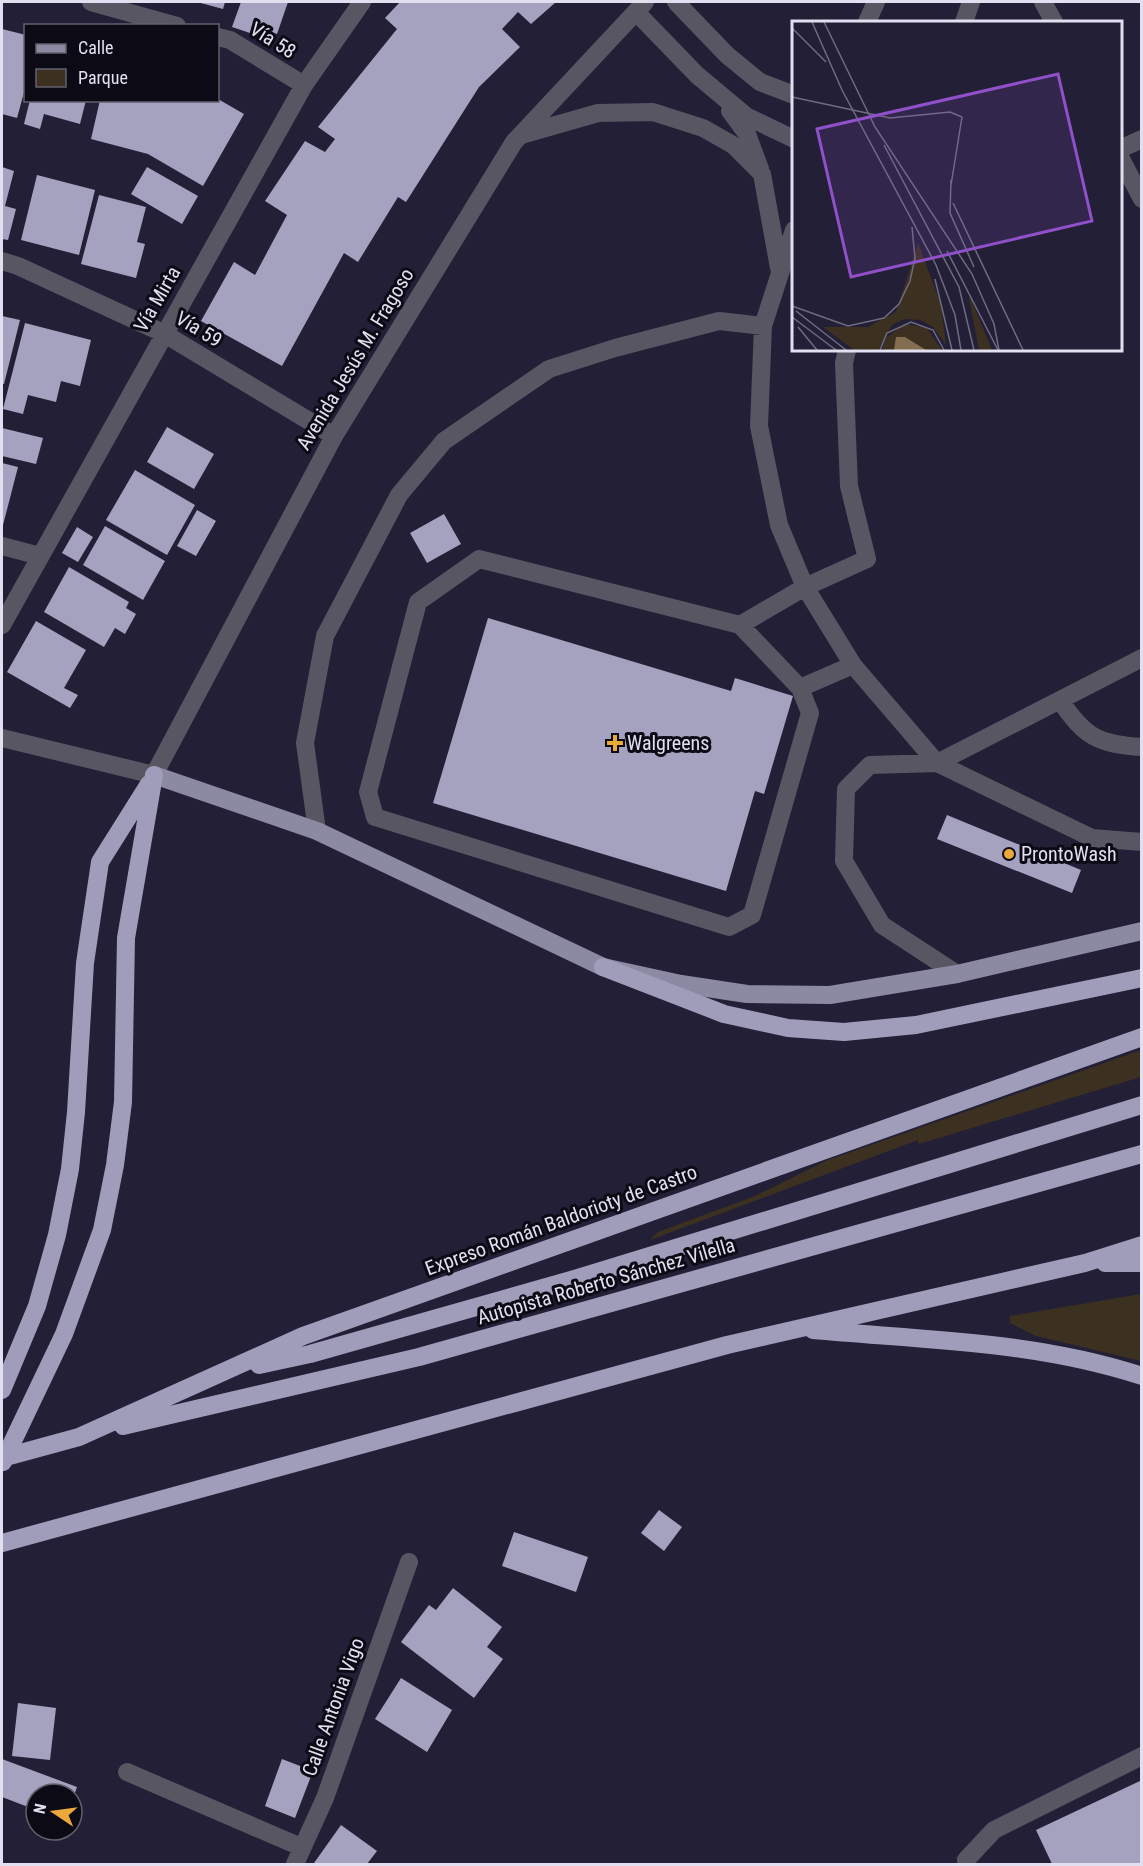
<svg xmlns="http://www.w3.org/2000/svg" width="1143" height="1866" font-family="'Roboto Condensed',sans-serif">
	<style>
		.green { fill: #3c3021 }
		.building { fill: #a5a2c0 }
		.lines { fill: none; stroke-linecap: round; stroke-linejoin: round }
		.minor { stroke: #585663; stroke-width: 18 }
		.major { stroke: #8c89a2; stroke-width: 18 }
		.highway { stroke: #a09dbb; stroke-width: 18 }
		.poi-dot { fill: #eda83b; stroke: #0c0b15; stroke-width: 2 }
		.labels { text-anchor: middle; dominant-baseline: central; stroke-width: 6; stroke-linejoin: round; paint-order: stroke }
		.street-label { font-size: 20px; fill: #e2e0f0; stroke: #0c0b15 }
		.poi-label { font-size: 20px; fill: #e2e0f0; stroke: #0c0b15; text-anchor: start }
		.inset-road { fill: none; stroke: #6f6c81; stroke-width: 1.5 }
		.view { fill: #9050c9; fill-opacity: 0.15; stroke: #9050c9; stroke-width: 3 }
		.inset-edge { fill: none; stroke: #e2e0f0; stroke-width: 3 }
	</style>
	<rect width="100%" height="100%" fill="#231f37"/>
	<path class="green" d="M1141,1050v27l-222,67 -1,-4 -268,100 8,-8 97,-36 73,-36z
		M1141,1294v67l-105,-25 -26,-13v-7z"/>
	<path class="building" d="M197,2h28l-2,7z
		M241,2h47l-11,32 -25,-8 -2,7 -18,-6z
		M400,2h156l-25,22 -13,-12 -16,17 18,18 -41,40 -73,115 -8,-5 -40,65 -14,-9 -62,113 -81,-45 33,-59 21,13 32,-60 -22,-14 40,-60 20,11 10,-13 -17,-12 79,-98 -12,-11z
		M2,29l24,6v50l-9,33 -15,-4z
		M218,99l26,15 -41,72 -55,-32 -57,-15 9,-39z
		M30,100h56l-6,24 -36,-10 -4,15 -16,-5z
		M2,167l12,4 -9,35 11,3 -8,31 -6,-1z
		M147,167l51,29 -16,28 -51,-30z
		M37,175l58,15 -16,65 -58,-15z
		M99,195l47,12 -9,35 8,2 -9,34 -55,-14z
		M2,316l18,4 -16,64h-2z
		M25,323l66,17 -11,46 -19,-5 -5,21 -28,-7 -5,19 -20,-5z
		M167,427l47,27 -20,35 -47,-27z
		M2,428l41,10 -7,26 -34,-8z
		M2,463l16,4 -16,62z
		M135,470l60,35 -28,50 -61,-35z
		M197,510l19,11 -20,35 -19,-10z
		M444,514l17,30 -34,19 -17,-30z
		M105,526l60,35 -22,39 -60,-35z
		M77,527l16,10 -15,25 -16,-9z
		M69,567l60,35 -3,6 10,6 -11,20 -10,-6 -11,19 -60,-35z
		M488,618l243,73 4,-13 58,18 -29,98 -9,-3 -29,100 -293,-88z
		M36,621l50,29 -22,38 14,7 -8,13 -63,-36z
		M947,815l134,55 -9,23 -135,-54z
		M659,1510l23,17 -18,24 -23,-18z
		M514,1532l74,25 -12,35 -74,-26z
		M453,1588l49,39 -15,20 16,12 -29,39 -73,-56 28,-37 7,5z
		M401,1678l51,32 -25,42 -52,-33z
		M18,1703l38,5 -6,52 -38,-4z
		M2,1759l75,28 -5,14v-7h-36v16l-34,-13z
		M282,1759l31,12 -18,47 -30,-12z
		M1142,1780v84h-90l-16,-34z
		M341,1825l36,26 -10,13 -53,-1z"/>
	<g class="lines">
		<path class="minor" d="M91,2l86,24
			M676,2l51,53 33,27 34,13
			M1043,2l11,20
			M636,12l61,63 49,41 48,23
			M867,22l9,-20
			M964,22l7,-20
			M218,37l12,3 74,45
			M730,111l17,23 13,35
			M521,135l77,-22 55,-1 50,16 30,17 29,29 17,94
			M1120,149l22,-10
			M1120,157l22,42
			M794,230l-31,96 -4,100 20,99 26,62 48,78 84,98 155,75 50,4
			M2,261l16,5 145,67 171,103
			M2,546l38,10
			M2,625l302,-540 58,-83
			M740,625l60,63 10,25 -58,202 -23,12 -354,-110 -7,-25 50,-190 61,-43 261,66 65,-38 62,-28 -18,-73 -5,-123 3,-13
			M800,688l53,-23
			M1060,700c24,37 38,44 82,47
			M2,738l152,37 180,-339 180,-294 131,-140
			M317,831l-12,-88 20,-107 74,-141 45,-54 105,-72 66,-21 104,-27 44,5
			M957,974l-75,-49 -38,-64 2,-72 24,-24 67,-2 205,-105
			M127,1772l174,75
			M295,1864l30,-66 84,-236
			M967,1864l-1,-4 28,-30 148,-74"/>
		<path class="major" d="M154,775l163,56 286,136 78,17 66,10 83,1 127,-21 185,-43"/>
		<path class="highway" d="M603,967l121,47 64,14 56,4 72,-7 226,-47
			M1105,1263h37
			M813,1330c111,10 222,11 329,46
			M259,1365l51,-11 268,-76 564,-173
			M2,1390l35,-84 20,-71 13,-66 6,-57 9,-149 15,-101 49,-78
			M123,1426l296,-69 723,-203
			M2,1458l77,-21 224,-101 839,-299
			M3,1462l61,-128 38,-104 13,-65 8,-63 3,-164 28,-163
			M2,1543l725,-198 358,-82 57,-18"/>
	</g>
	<g class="poi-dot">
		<path d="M612 734h6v6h6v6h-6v6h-6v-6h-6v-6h6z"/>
		<circle cx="1009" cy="854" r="6"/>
	</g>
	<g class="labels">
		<g class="street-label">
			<text transform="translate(273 40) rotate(32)">Vía 58</text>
			<text transform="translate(157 299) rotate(-60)">Vía Mirta</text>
			<text transform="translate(199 329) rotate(31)">Vía 59</text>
			<text transform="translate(355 359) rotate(-59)">Avenida Jesús M. Fragoso</text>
			<text transform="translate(561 1220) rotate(-20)">Expreso Román Baldorioty de Castro</text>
			<text transform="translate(606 1281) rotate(-16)">Autopista Roberto Sánchez Vilella</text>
			<text transform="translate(333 1707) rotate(-70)">Calle Antonia Vigo</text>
		</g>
		<g class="poi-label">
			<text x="627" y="743">Walgreens</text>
			<text x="1021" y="854">ProntoWash</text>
		</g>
	</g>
	<g transform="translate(792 21)">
		<rect width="330" height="330" fill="#231f37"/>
		<path d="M126,222l23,62 5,40 -13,-18 -13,-7 -16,-1 -12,6 -14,25h-24l-31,-23h45l28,-15zM177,277l2,1 21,51h-13zM112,303l22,3 16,23h-60l4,-12z" fill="#3c3021"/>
		<path d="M104,316h9l21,13h-32z" fill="#846e51"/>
		<path class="inset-road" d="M20,1l30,68 94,175 19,50 6,35M32,1l51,105 97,147 22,50 5,26M0,7l34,34M0,76l98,21 60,-6 12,5M92,124l75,142 15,63M159,159l-1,33 24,54M159,164l11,-68M161,182l70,147M155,230l51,99M143,258l17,71M0,285l56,20 36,-8 15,-14 11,-23 5,-23 -3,-31M4,290l50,39M0,296l44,33M6,306l19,23M88,329l7,-17 24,-11 22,8 11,20"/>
		<path class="view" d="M266,53l34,147 -241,56 -34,-148z"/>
		<rect width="330" height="330" class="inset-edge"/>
	</g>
	<rect width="1143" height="1866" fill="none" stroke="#e2e0f0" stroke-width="6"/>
	<rect x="24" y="24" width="195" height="78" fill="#0c0b15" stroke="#62606d" stroke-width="1.5"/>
	<rect x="36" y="44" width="30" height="9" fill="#8c89a2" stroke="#62606d" stroke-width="1.5"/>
	<text x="78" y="54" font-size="18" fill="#e2e0f0">Calle</text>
	<rect x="36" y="69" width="30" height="18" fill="#3c3021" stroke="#62606d" stroke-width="1.5"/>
	<text x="78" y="84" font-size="18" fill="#e2e0f0">Parque</text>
	<g transform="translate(54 1812) rotate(283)"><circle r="28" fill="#0c0b15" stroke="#62606d" stroke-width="1.5"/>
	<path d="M0-4.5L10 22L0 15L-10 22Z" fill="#eda83b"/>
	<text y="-9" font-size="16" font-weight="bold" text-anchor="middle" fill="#e2e0f0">N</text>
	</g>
</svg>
